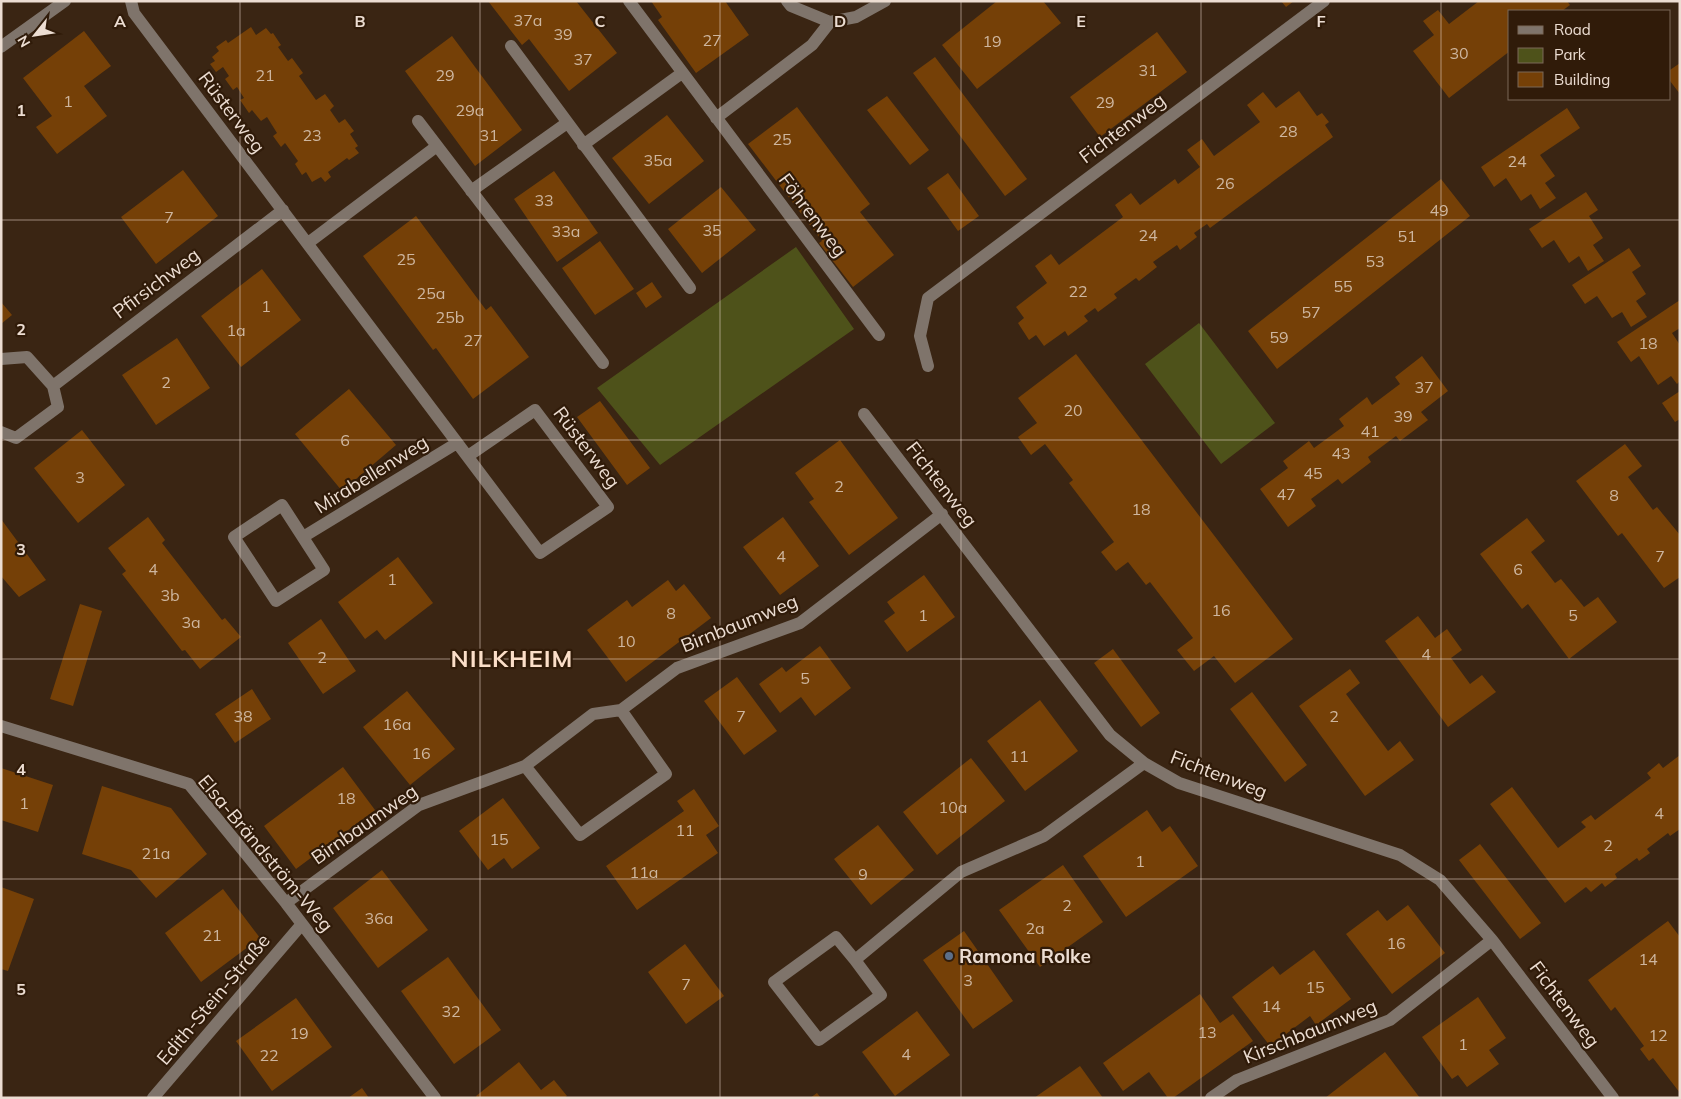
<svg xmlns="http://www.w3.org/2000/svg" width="1681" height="1099" font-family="Mulish,sans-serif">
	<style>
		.green { fill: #4e521a }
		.building { fill: #754007 }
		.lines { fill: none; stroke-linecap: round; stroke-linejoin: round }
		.minor { stroke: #7f746b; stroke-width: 12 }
		.grid { fill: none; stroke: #ecddd2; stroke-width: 1; stroke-opacity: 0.55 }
		.service-dot { fill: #5c6f8a; stroke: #301b09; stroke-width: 2 }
		.labels { text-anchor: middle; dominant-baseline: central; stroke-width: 4.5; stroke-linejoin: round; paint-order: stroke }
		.number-label { font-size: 16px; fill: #ceb69f }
		.street-label { font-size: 19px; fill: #ecddd2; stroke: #301b09 }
		.poi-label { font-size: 19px; font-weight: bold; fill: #ecddd2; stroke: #301b09; text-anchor: start }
		.district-label { font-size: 24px; font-weight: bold; letter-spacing: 1px; fill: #fbdec8; stroke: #301b09 }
		.grid-label { font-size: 16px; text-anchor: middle; font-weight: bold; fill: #ecddd2; stroke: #301b09; stroke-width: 4.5; stroke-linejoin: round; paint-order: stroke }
	</style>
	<rect width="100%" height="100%" fill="#3a2513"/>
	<path class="green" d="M796,247l58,82 -194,136 -63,-77z
		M1199,323l76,100 -54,41 -76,-100z"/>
	<path class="building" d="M488,1h88l41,52 -48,38 -40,-52 -7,6z
		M651,1h74l24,34 -53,38 -38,-53 4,-3z
		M997,1h46l18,22 -84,66 -35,-44z
		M1281,1h13l-8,6z
		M1479,1h88l3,4 -8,6h-52v40l-61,47 -36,-47 21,-16 -11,-14 15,-11 11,14z
		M251,27l5,8 10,-7 5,6 2,-1 8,12 -3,2 10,14 4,-3 11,15 -4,3 17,24 9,-6 9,12 -4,4 9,13 6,-4 9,12 -4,3 8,12 -3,2 4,5 -10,7 -2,-2 -19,14 3,5 -6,5 -4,-5 -9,5 -6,-10 -4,3 -7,-11 3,-3 -13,-18 -4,4 -8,-11 4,-3 -10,-16 -6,4 -9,-11 -3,3 -9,-13 4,-2 -7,-11 -4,3 -8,-11 4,-3 -6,-9 -7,5 -6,-8 5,-3 -3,-4 7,-6 -3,-4 10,-7 2,3z
		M84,31l27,35 -27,20 23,30 -50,38 -21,-27 16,-11 -29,-38z
		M1157,32l30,40 -87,65 -30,-40z
		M452,36l70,94 -47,36 -70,-95z
		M935,57l92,122 -22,17 -92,-123z
		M1680,63v31l-10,-13v-11z
		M1299,91l18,25 5,-3 7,9 -4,3 8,12 -123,91 -3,-4 -13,9 3,4 -17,13 -3,-5 -24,17 4,5 -18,14 -3,-3 -22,16 3,4 -19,14 -3,-4 -11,8 4,5 -20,15 -3,-5 -21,15 -8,-11 -7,5 -11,-17 6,-5 -8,-11 31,-24 -12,-17 16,-12 8,11 64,-48 -8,-12 16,-12 9,12 35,-26 3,5 22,-17 -13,-17 15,-11 12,17 46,-34 -13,-17 16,-13 13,16z
		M887,96l42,54 -19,15 -43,-55z
		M797,107l73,97 -10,8 34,43 -41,32 -34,-44 3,-2 -74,-97z
		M1567,108l13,20 -40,27 15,21 -10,7 11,15 -16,11 -9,-15 -10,7 -15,-23 -12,9 -13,-20z
		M667,115l37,46 -55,43 -37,-46z
		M183,170l35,46 -62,48 -35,-47z
		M554,171l44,62 -41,29 -43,-63z
		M948,173l31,43 -21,15 -31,-43z
		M1441,179l29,37 -193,153 -29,-38z
		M721,187l35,43 -54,43 -34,-44z
		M1586,192l12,18 -9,6 14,22 -10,7 11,16 -16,10 -9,-15 -10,7 -15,-23 -12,8 -13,-19z
		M416,216l70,94 5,-4 38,51 -56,42 -37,-51 -3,2 -70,-94z
		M600,241l34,48 -39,26 -33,-47z
		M1629,248l12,18 -9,6 14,22 -10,7 11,16 -16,10 -9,-15 -10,6 -15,-22 -12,8 -13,-19z
		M262,269l39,51 -60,47 -40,-51z
		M652,282l10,15 -16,11 -10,-15z
		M1680,300v28l-8,5 8,12v36l-3,3 -6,-8 -13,9 -19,-29 -8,6 -14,-20z
		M1,302l11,13 -11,9z
		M177,338l33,50 -54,37 -34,-50z
		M1076,354l217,285 -58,44 -21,-27 -20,15 -17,-21 16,-12 -43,-56 -4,3 -18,-23 -12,9 -15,-19 13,-10 -45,-59 4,-3 -28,-36 -14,11 -13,-18 19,-14 -19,-25z
		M1422,356l26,35 -27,21 7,8 -28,21 -4,-5 -28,21 3,5 -29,22 -4,-5 -27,20 5,7 -28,21 -28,-38 28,-21 -5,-7 26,-20 5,7 30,-22 -5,-7 28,-22 5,8 28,-21 -5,-7z
		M349,389l47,56 -54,46 -47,-57z
		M1680,391v28l-5,3 -13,-19z
		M600,401l50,67 -23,17 -50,-68z
		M82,430l43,55 -47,38 -44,-55z
		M840,440l58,78 -49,37 -40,-53 5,-3 -19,-26z
		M1625,444l17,22 -14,11 25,33 4,-3 23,28v42l-16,11 -42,-55 -4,3 -42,-55z
		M148,517l17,23 -3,3 38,49 22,28 3,-2 16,19 -41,32 -15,-19 -3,1 -60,-77 4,-3 -18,-23z
		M783,517l36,49 -39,29 -37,-48z
		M1527,518l18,23 -14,11 24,31 6,-4 23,28 14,-10 19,25 -48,37 -41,-55 -6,5 -42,-55z
		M1,519l45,61 -27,17 -18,-21z
		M398,557l35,46 -48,37 -8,-10 -12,9 -27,-37z
		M924,575l31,42 -48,35 -23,-31 11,-8 -8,-11z
		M668,580l8,11 8,-7 27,34 -85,64 -39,-52 40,-30 5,7z
		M80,604l22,7 -29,95 -23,-7z
		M1418,616l17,22 12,-9 15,21 -11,8 19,26 12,-9 14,17 -48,35 -63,-86z
		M321,619l35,52 -33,23 -35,-51z
		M820,646l31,42 -36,28 -14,-19 -21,16 -21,-29 23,-17 4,5z
		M1113,649l47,64 -19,14 -47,-64z
		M1350,669l10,14 -14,11 42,57 12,-10 14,19 -49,36 -66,-90z
		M737,677l40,54 -33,24 -40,-54z
		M252,689l19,30 -36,24 -20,-29z
		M407,691l48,58 -45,36 -47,-58z
		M1252,692l55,73 -22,17 -55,-73z
		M1040,700l38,51 -53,40 -38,-50z
		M1680,755v74l-10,7 -2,-3 -21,16 3,4 -11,8 -2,-3 -22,16 2,4 -12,9 -3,-4 -11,9 -5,-5 -21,16 -75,-99 22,-17 46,61 28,-21 -5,-5 10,-7 4,5 56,-42 -4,-5 12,-10 4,5z
		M971,758l34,43 -68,54 -34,-43z
		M343,767l32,43 -79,59 -32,-43z
		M1,768l52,17 -15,47 -37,-12z
		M102,786l69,22 36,46 -51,44 -25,-28 -49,-16z
		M694,789l25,37 -13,9 12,18 -81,57 -31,-44 78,-55 -7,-10z
		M503,798l37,50 -28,21 -8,-11 -16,12 -29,-39z
		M1147,810l15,22 8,-6 28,40 -72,51 -43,-61z
		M878,825l36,45 -43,35 -37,-46z
		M1480,844l61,79 -21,16 -61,-79z
		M1063,865l40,57 -63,45 -41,-57z
		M382,870l46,60 -50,38 -45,-60z
		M1,887l33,12 -26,72 -7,-2z
		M223,889l37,49 -59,44 -36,-49z
		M1408,905l37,48 -53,41 -46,-60 32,-24 9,11z
		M1668,921l12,16v156l-27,-35 -4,3 -9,-12 4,-3 -29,-39 -4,4 -23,-31z
		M964,931l49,70 -40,28 -50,-69z
		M685,944l39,52 -38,28 -38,-52z
		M1314,950l37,49 -35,26 -6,-9 -40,30 -38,-49 41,-31 7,9z
		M448,957l53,73 -47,34 -53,-73z
		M1200,994l20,29 13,-9 20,27 -80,57h-5l-19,-26 -26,19 -20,-28z
		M1478,997l28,41 -17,12 10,14 -32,23 -9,-12 -6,4 -30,-42z
		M296,998l36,49 -60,44 -36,-50z
		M917,1011l33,44 -55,41 -33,-44z
		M1385,1052l35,46h-95l22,-17z
		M519,1062l22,28 13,-10 13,16 -3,2h-87l-1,-2z
		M1080,1066l23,32h-69z
		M362,1088l7,10h-21z
		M817,1093l4,5h-11z"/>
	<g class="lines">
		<path class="minor" d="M131,1l3,12 406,540 68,-46 -73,-97 -67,46
			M629,1l250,334
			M787,1l4,5 39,16 26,-5 29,-16
			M511,46l179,242
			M1,47l64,-46
			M716,118l96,-73 18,-23
			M418,121l185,242
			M583,145l99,-72
			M471,191l96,-68
			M308,243l129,-97
			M1,359l26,-2 26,29
			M928,366l-8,-30 8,-38 396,-297
			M864,414l246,321 34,28 35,20 221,72 40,25 52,60 121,158
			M1,432l15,6 42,-31 -5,-21 230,-176
			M282,505l42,65 -48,31 -42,-64z
			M303,537l154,-94
			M1,726l188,58 97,119 149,195
			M525,766l55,69 86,-61 -45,-64
			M286,903l133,-98 106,-39 68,-52 28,-4 56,-42 123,-45 142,-109
			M855,960l26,35 -62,45 -45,-58 62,-45 19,23 106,-88 83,-36 100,-73
			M153,1098l149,-174
			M1211,1098l26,-18 153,-60 102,-80"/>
	</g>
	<path class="grid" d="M240,1v1097M480,1v1097M720,1v1097M961,1v1097M1201,1v1097M1441,1v1097M1,220h1679M1,440h1679M1,659h1679M1,879h1679"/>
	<circle class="service-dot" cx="949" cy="956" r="5"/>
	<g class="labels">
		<g class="number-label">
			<text x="528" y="20">37a</text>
			<text x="563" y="34">39</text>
			<text x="712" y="40">27</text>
			<text x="992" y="41">19</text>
			<text x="1459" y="53">30</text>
			<text x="583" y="59">37</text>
			<text x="1148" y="70">31</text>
			<text x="265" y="75">21</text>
			<text x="445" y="75">29</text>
			<text x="68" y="101">1</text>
			<text x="1105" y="102">29</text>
			<text x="470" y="110">29a</text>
			<text x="1288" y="131">28</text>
			<text x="312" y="135">23</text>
			<text x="489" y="135">31</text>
			<text x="782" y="139">25</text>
			<text x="658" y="160">35a</text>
			<text x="1517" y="161">24</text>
			<text x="1225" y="183">26</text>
			<text x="544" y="200">33</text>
			<text x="1439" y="210">49</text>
			<text x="169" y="217">7</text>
			<text x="712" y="230">35</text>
			<text x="566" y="231">33a</text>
			<text x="1148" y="235">24</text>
			<text x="1407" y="236">51</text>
			<text x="406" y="259">25</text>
			<text x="1375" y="261">53</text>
			<text x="1343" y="286">55</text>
			<text x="1078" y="291">22</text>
			<text x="431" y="293">25a</text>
			<text x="266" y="306">1</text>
			<text x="1311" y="312">57</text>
			<text x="450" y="317">25b</text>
			<text x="236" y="330">1a</text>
			<text x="1279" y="337">59</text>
			<text x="473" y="340">27</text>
			<text x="1648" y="343">18</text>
			<text x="166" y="382">2</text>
			<text x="1424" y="387">37</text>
			<text x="1073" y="410">20</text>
			<text x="1403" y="416">39</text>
			<text x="1370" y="431">41</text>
			<text x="345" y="440">6</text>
			<text x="1341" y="453">43</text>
			<text x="1313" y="473">45</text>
			<text x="80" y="477">3</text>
			<text x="839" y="486">2</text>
			<text x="1286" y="494">47</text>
			<text x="1614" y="495">8</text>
			<text x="1141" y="509">18</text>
			<text x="781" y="556">4</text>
			<text x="1660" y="556">7</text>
			<text x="153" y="569">4</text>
			<text x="1518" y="569">6</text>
			<text x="392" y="579">1</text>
			<text x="170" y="595">3b</text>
			<text x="1221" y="610">16</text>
			<text x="671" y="613">8</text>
			<text x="923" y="615">1</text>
			<text x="1573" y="615">5</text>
			<text x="191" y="622">3a</text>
			<text x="626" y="641">10</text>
			<text x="1426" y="654">4</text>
			<text x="322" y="657">2</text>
			<text x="805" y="678">5</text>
			<text x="243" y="716">38</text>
			<text x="741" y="716">7</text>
			<text x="1334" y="716">2</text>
			<text x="397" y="724">16a</text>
			<text x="421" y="753">16</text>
			<text x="1019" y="756">11</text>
			<text x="346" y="798">18</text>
			<text x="24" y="803">1</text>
			<text x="953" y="807">10a</text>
			<text x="1659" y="813">4</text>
			<text x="685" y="830">11</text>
			<text x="499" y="839">15</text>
			<text x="1608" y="845">2</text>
			<text x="156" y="853">21a</text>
			<text x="1140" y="861">1</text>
			<text x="644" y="872">11a</text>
			<text x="863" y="874">9</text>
			<text x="1067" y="905">2</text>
			<text x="379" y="918">36a</text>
			<text x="1035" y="928">2a</text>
			<text x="212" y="935">21</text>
			<text x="1396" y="943">16</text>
			<text x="1648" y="959">14</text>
			<text x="968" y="980">3</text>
			<text x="686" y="984">7</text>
			<text x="1315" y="987">15</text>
			<text x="1271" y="1006">14</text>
			<text x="451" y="1011">32</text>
			<text x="1207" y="1032">13</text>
			<text x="299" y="1033">19</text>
			<text x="1658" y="1035">12</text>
			<text x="1463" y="1044">1</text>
			<text x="906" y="1054">4</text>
			<text x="269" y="1055">22</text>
		</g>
		<g class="street-label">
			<text transform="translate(232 112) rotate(53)">Rüsterweg</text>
			<text transform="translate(1122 128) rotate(-37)">Fichtenweg</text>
			<text transform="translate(813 215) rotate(53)">Föhrenweg</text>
			<text transform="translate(156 283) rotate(-37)">Pfirsichweg</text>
			<text transform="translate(587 447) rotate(53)">Rüsterweg</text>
			<text transform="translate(371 474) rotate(-32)">Mirabellenweg</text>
			<text transform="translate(942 484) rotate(52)">Fichtenweg</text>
			<text transform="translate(739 623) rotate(-22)">Birnbaumweg</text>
			<text transform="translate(1219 774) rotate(21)">Fichtenweg</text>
			<text transform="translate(364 824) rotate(-35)">Birnbaumweg</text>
			<text transform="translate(266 853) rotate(50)">Elsa-Brändström-Weg</text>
			<text transform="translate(213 999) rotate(-50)">Edith-Stein-Straße</text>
			<text transform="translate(1565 1004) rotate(53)">Fichtenweg</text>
			<text transform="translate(1310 1031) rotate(-22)">Kirschbaumweg</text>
		</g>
		<g class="poi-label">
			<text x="959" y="956">Ramona Rolke</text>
		</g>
		<g class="district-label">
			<text x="512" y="658">NILKHEIM</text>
		</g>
	</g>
	<g class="grid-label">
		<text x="120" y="27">A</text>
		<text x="360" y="27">B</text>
		<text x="600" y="27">C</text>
		<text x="840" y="27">D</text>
		<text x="1081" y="27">E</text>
		<text x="1321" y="27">F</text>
		<text x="21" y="116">1</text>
		<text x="21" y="335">2</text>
		<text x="21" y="555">3</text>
		<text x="21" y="775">4</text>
		<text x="21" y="995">5</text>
	</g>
	<rect width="1681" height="1099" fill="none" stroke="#ecddd2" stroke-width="5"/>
	<rect x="1508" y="10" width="162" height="90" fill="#301b09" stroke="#7b6959"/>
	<rect x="1518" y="26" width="25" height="8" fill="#7f746b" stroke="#7b6959"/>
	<text x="1554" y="35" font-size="15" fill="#ecddd2">Road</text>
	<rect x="1518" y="48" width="25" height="15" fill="#4e521a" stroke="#7b6959"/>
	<text x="1554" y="60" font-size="15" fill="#ecddd2">Park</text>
	<rect x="1518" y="72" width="25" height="15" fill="#754007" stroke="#7b6959"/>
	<text x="1554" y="85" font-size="15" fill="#ecddd2">Building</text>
	<g transform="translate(35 35) rotate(240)" stroke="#301b09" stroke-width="4" paint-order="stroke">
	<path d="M0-4L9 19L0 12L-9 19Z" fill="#ecddd2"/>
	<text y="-8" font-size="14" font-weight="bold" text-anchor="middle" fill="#ecddd2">N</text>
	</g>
</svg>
